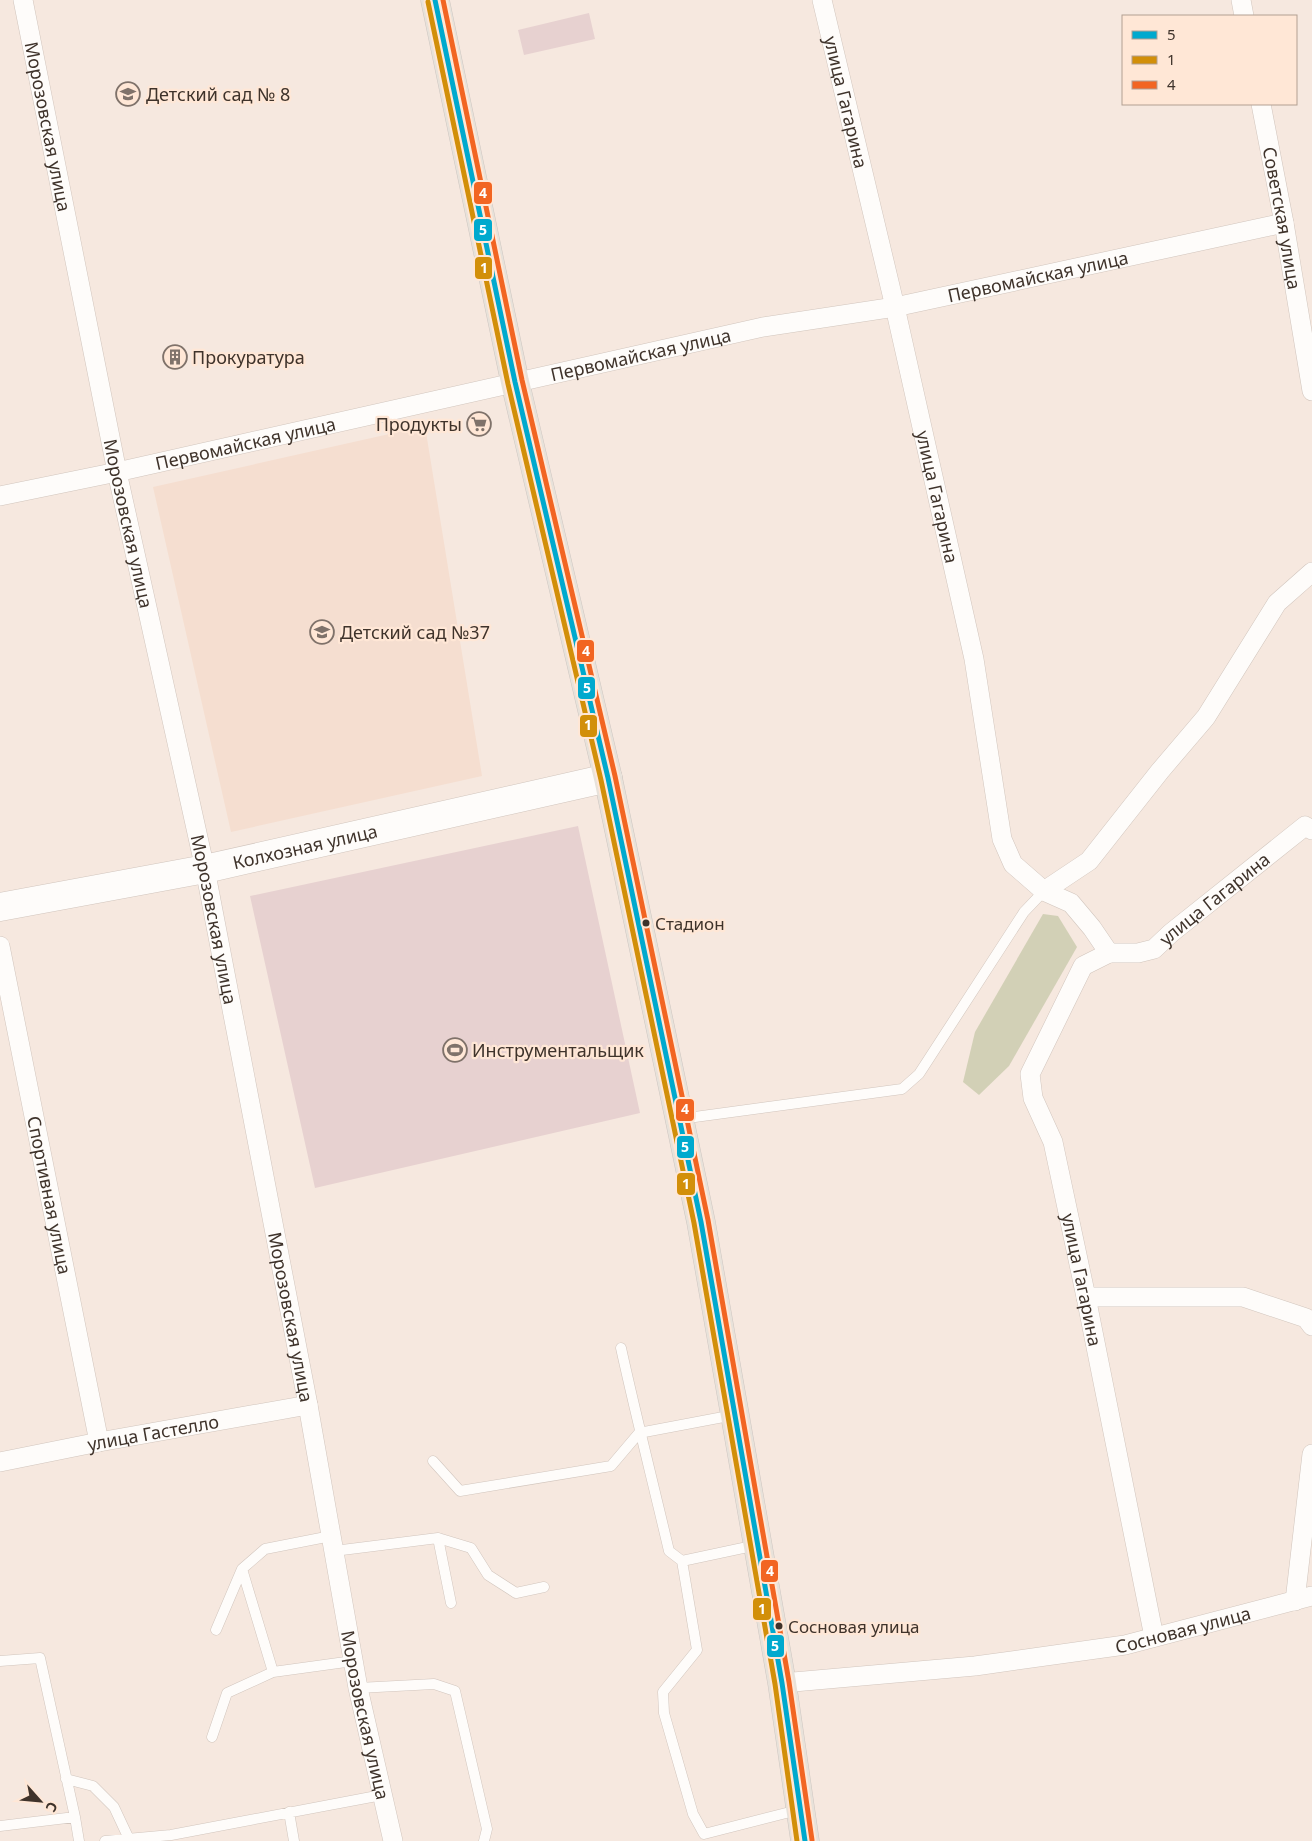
<svg xmlns="http://www.w3.org/2000/svg" width="1312" height="1841" font-family="'Noto Sans',sans-serif">
	<style>
		.built { fill: #f5ded0 }
		.green { fill: #e7d1d0 }
		.water { fill: #d2d0b6 }
		.lines { fill: none; stroke-linecap: round; stroke-linejoin: round }
		.service-casing { stroke: #d1c5bd; stroke-width: 11 }
		.minor-casing { stroke: #d1c5bd; stroke-width: 20 }
		.secondary-casing { stroke: #d1c5bd; stroke-width: 29 }
		.primary-casing { stroke: #cec6c1; stroke-width: 29 }
		.service { stroke: #fefcfa; stroke-width: 10 }
		.minor { stroke: #fefcfa; stroke-width: 19 }
		.secondary { stroke: #fefcfa; stroke-width: 28 }
		.primary { stroke: #e8e2da; stroke-width: 28 }
		.bus-1-casing { stroke: #ffe7d6; stroke-width: 9 }
		.bus-2-casing { stroke: #ffe7d6; stroke-width: 9 }
		.bus-3-casing { stroke: #ffe7d6; stroke-width: 9 }
		.bus-1 { stroke: #00a9ce; stroke-width: 5 }
		.bus-2 { stroke: #d28f09; stroke-width: 5 }
		.bus-3 { stroke: #f26522; stroke-width: 5 }
		.bus-dot { fill: #3f332b; stroke: #ffe7d6; stroke-width: 2 }
		.labels { text-anchor: middle; dominant-baseline: central; stroke-width: 4.5; stroke-linejoin: round; paint-order: stroke }
		.bus-label { font-size: 17px; fill: #3f332b; stroke: #ffe7d6; text-anchor: start }
		.poi-label { font-size: 18px; fill: #3f332b; stroke: #ffe7d6; text-anchor: start }
		.street-label { font-size: 18px; fill: #3f332b; stroke: #ffe7d6 }
		.line-badge { stroke: #ffe7d6; stroke-width: 2 }
		.badge-label { font-size: 14px; text-anchor: middle; font-weight: bold; fill: #fff }
	</style>
	<rect width="100%" height="100%" fill="#f6e8df"/>
	<path class="built" d="M425,426l57,350 -251,56 -78,-345z"/>
	<path class="green" d="M589,13l6,26 -71,16 -6,-25z
		M578,826l62,287 -325,75 -65,-292z"/>
	<path class="water" d="M1043,914l15,2 19,31 -68,119 -30,29 -16,-13 12,-50z"/>
	<g class="lines">
		<g class="service-casing">
			<path id="service" d="M680,1119l222,-30 17,-15 105,-162 20,-21
				M621,1348c15,68 32,135 48,203l13,10 75,-16
				M433,1461l27,30 151,-25 28,-33 95,-18
				M438,1538l33,10 17,27 28,18 28,-6
				M334,1551l104,-13 13,65
				M682,1561l15,89 -34,42 1,21 29,101 11,20 94,-24
				M242,1569l31,103 80,-11
				M216,1630l26,-61 23,-20 66,-13
				M0,1661l40,-3 35,159
				M358,1688l76,-4 21,7 32,138 -3,12
				M212,1737l15,-44 46,-21
				M66,1779l27,7 21,21 15,32
				M289,1812l5,29
				M0,1826l75,-9 4,24
				M105,1841l66,-6 211,-40"/>
		</g>
		<g class="minor-casing">
			<g id="minor">
				<path id="s1" d="M23,0l94,472 88,397 103,536 50,283 35,153"/>
				<path id="s2" d="M822,0l73,307 79,352 28,180 11,25 31,27 27,12 21,25 17,25 -26,13 -53,108 3,24 20,44 33,155 68,340"/>
				<path d="M1241,0l3,16"/>
				<path id="s3" d="M1261,104l23,119 28,168"/>
				<path id="s4" d="M0,496l117,-24 646,-145 132,-20 389,-84"/>
				<path d="M1044,891l45,-30 71,-90 46,-54 71,-114 35,-31"/>
				<path id="s5" d="M0,946l99,496"/>
				<path id="s6" d="M1109,953h29l16,-4 17,-16 134,-107 7,4"/>
				<path d="M1086,1297h157l63,21 6,8"/>
				<path id="s7" d="M0,1462l99,-20 209,-37"/>
				<path d="M1295,1601l17,-147"/>
				<path id="s8" d="M782,1683l193,-17 150,-21 187,-49"/>
			</g>
		</g>
		<g class="secondary-casing">
			<g id="secondary">
				<path id="s9" d="M0,907l205,-38 403,-91"/>
			</g>
		</g>
		<g class="primary-casing">
			<path id="primary" d="M435,0l80,382 93,396 93,444 81,461 23,158"/>
		</g>
		<use href="#service" class="service"/>
		<use href="#minor" class="minor"/>
		<use href="#secondary" class="secondary"/>
		<use href="#primary" class="primary"/>
		<g class="bus-1-casing">
			<path id="bus-1" d="M435,0l80,382 93,396 93,444 81,461 23,158"/>
		</g>
		<g class="bus-2-casing">
			<path id="bus-2" d="M428,2l80,382 93,396 93,443 81,461 22,157"/>
		</g>
		<g class="bus-3-casing">
			<path id="bus-3" d="M443,0l79,380 93,396 93,444 81,462 23,158"/>
		</g>
		<use href="#bus-1" class="bus-1"/>
		<use href="#bus-2" class="bus-2"/>
		<use href="#bus-3" class="bus-3"/>
	</g>
	<defs>
		<g id="school-ring" transform="scale(1.25)"><circle r="9.5" fill="#ffe7d6" stroke="#7f726a" stroke-width="1.5"/><path d="M0-5L7-2L0 1L-7-2ZM-4 1L0 2.5L4 1V4Q0 6-4 4Z" fill="#7f726a"/></g>
		<g id="building-ring" transform="scale(1.25)"><circle r="9.5" fill="#ffe7d6" stroke="#7f726a" stroke-width="1.5"/><path d="M-4-6H4V6H1V3H-1V6H-4ZM-2.5-4.3h1.7v1.8h-1.7ZM.8-4.3h1.7v1.8H.8ZM-2.5-1h1.7V.8h-1.7ZM.8-1h1.7V.8H.8Z" fill="#7f726a"/></g>
		<g id="supermarket-ring" transform="scale(1.25)"><circle r="9.5" fill="#ffe7d6" stroke="#7f726a" stroke-width="1.5"/><path d="M-6-5.5h2.5l.6 2H6L4.5 2H-2.5L-4.4-4H-6ZM-1.5 3.2a1.3 1.3 0 1 0 .1 0ZM3 3.2a1.3 1.3 0 1 0 .1 0Z" fill="#7f726a"/></g>
		<g id="stadium-ring" transform="scale(1.25)"><circle r="9.5" fill="#ffe7d6" stroke="#7f726a" stroke-width="1.5"/><path d="M0-5a6.5 5 0 1 0 0 10a6.5 5 0 1 0 0-10ZM-3.5-1.8h7v3.6h-7Z" fill="#7f726a"/></g>
	</defs>
	<g fill-rule="evenodd">
		<use href="#school-ring" x="128" y="94"/>
		<use href="#building-ring" x="175" y="357"/>
		<use href="#supermarket-ring" x="479" y="424"/>
		<use href="#school-ring" x="322" y="632"/>
		<use href="#stadium-ring" x="455" y="1050"/>
	</g>
	<g class="bus-dot">
		<circle cx="646" cy="923" r="4.5"/>
		<circle cx="779" cy="1626" r="4.5"/>
	</g>
	<g class="labels">
		<g class="bus-label">
			<text x="655" y="923">Стадион</text>
			<text x="788" y="1626">Сосновая улица</text>
		</g>
		<g class="poi-label">
			<text x="146" y="94">Детский сад № 8</text>
			<text x="192" y="357">Прокуратура</text>
			<text x="462" y="424" text-anchor="end">Продукты</text>
			<text x="340" y="632">Детский сад №37</text>
			<text x="472" y="1050">Инструментальщик</text>
		</g>
		<g class="street-label">
			<text stroke="none"><textPath href="#s2" startOffset="105">улица Гагарина</textPath></text>
			<text stroke="none"><textPath href="#s1" startOffset="129">Морозовская улица</textPath></text>
			<text stroke="none"><textPath href="#s3" startOffset="116">Советская улица</textPath></text>
			<text stroke="none"><textPath href="#s4" startOffset="1061">Первомайская улица</textPath></text>
			<text stroke="none"><textPath href="#s4" startOffset="656">Первомайская улица</textPath></text>
			<text stroke="none"><textPath href="#s4" startOffset="251">Первомайская улица</textPath></text>
			<text stroke="none"><textPath href="#s2" startOffset="510">улица Гагарина</textPath></text>
			<text stroke="none"><textPath href="#s1" startOffset="534">Морозовская улица</textPath></text>
			<text stroke="none"><textPath href="#s9" startOffset="311">Колхозная улица</textPath></text>
			<text stroke="none"><textPath href="#s6" startOffset="124">улица Гагарина</textPath></text>
			<text stroke="none"><textPath href="#s1" startOffset="939">Морозовская улица</textPath></text>
			<text stroke="none"><textPath href="#s5" startOffset="254">Спортивная улица</textPath></text>
			<text stroke="none"><textPath href="#s2" startOffset="1382">улица Гагарина</textPath></text>
			<text stroke="none"><textPath href="#s1" startOffset="1344">Морозовская улица</textPath></text>
			<text stroke="none"><textPath href="#s7" startOffset="156">улица Гастелло</textPath></text>
			<text stroke="none"><textPath href="#s8" startOffset="405">Сосновая улица</textPath></text>
			<text stroke="none"><textPath href="#s1" startOffset="1749">Морозовская улица</textPath></text>
		</g>
	</g>
	<g class="line-badge">
		<rect x="473" y="181" width="20" height="24" rx="5" fill="#f26522"/>
		<rect x="473" y="218" width="20" height="24" rx="5" fill="#00a9ce"/>
		<rect x="474" y="256" width="19" height="24" rx="5" fill="#d28f09"/>
		<rect x="576" y="639" width="19" height="24" rx="5" fill="#f26522"/>
		<rect x="577" y="676" width="19" height="24" rx="5" fill="#00a9ce"/>
		<rect x="579" y="714" width="19" height="24" rx="5" fill="#d28f09"/>
		<rect x="675" y="1098" width="20" height="24" rx="5" fill="#f26522"/>
		<rect x="676" y="1135" width="19" height="24" rx="5" fill="#00a9ce"/>
		<rect x="676" y="1172" width="20" height="24" rx="5" fill="#d28f09"/>
		<rect x="760" y="1559" width="19" height="24" rx="5" fill="#f26522"/>
		<rect x="752" y="1597" width="20" height="24" rx="5" fill="#d28f09"/>
		<rect x="766" y="1634" width="19" height="24" rx="5" fill="#00a9ce"/>
	</g>
	<g class="badge-label">
		<text x="483" y="198">4</text>
		<text x="483" y="235">5</text>
		<text x="484" y="273">1</text>
		<text x="586" y="656">4</text>
		<text x="587" y="693">5</text>
		<text x="588" y="730">1</text>
		<text x="685" y="1114">4</text>
		<text x="685" y="1152">5</text>
		<text x="686" y="1189">1</text>
		<text x="770" y="1576">4</text>
		<text x="762" y="1614">1</text>
		<text x="775" y="1651">5</text>
	</g>
	<rect x="1122" y="15" width="175" height="90" fill="#ffe7d6" stroke="#b29f92"/>
	<rect x="1132" y="31" width="25" height="8" fill="#00a9ce" stroke="#b29f92"/>
	<text x="1167" y="40" font-size="15" fill="#3f332b">5</text>
	<rect x="1132" y="56" width="25" height="8" fill="#d28f09" stroke="#b29f92"/>
	<text x="1167" y="65" font-size="15" fill="#3f332b">1</text>
	<rect x="1132" y="81" width="25" height="8" fill="#f26522" stroke="#b29f92"/>
	<text x="1167" y="90" font-size="15" fill="#3f332b">4</text>
	<g transform="translate(40 1801) rotate(117)" stroke="#ffe7d6" stroke-width="4" paint-order="stroke">
	<path d="M0-4L9 19L0 12L-9 19Z" fill="#3f332b"/>
	<text y="-8" font-size="14" font-weight="bold" text-anchor="middle" fill="#3f332b">С</text>
	</g>
</svg>
